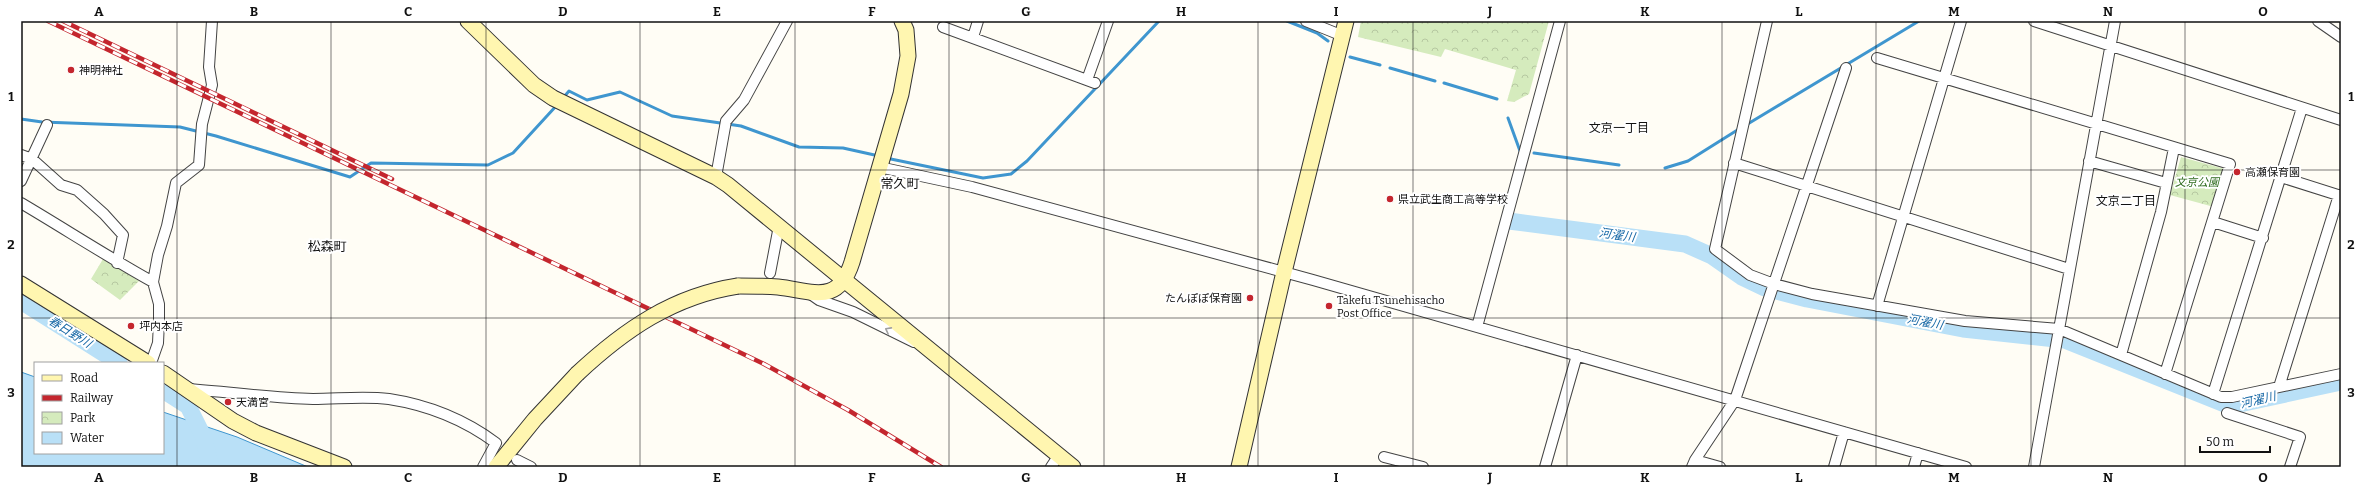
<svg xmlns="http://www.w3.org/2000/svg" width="2362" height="488" font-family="Bitter,'Noto Sans JP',serif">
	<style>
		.park { fill: url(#park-crowns) }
		.water { fill: #b9e0f7; stroke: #3f96cf }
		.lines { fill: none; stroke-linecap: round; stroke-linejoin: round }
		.stream { stroke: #3f96cf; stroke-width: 3 }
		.river { stroke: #b9e0f7; stroke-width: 17 }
		.street-casing { stroke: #444; stroke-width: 12 }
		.secondary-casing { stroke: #333; stroke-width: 17 }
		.street { stroke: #fff; stroke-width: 10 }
		.secondary { stroke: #fff6b0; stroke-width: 15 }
		.rail-casing { stroke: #c4262e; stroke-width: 4.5 }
		.rail { stroke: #fff; stroke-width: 3; stroke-dasharray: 9; stroke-linecap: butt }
		.secondary-bridge-casing { stroke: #333; stroke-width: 17; stroke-linecap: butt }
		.secondary-bridge { stroke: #fff6b0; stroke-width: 15 }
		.oneway { stroke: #a0a0a0 }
		.grid { fill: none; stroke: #111; stroke-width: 1; stroke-opacity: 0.55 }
		.poi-dot { fill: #c4262e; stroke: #fff; stroke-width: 1.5 }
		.labels { text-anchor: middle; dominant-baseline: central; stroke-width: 4; stroke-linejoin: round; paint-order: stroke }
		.poi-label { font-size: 11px; fill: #111; stroke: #fff; text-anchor: start }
		.park-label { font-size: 11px; font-style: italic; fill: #2f6b1f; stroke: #fff }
		.neighbourhood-label { font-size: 12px; fill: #111; stroke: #fff }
		.water-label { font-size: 12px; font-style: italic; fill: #1768a6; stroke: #fff }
		.quarter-label { font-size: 13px; fill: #111; stroke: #fff }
		.neatline { fill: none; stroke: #111; stroke-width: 1.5 }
		.grid-label { font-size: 13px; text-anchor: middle; font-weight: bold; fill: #111 }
	</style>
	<defs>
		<pattern id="park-crowns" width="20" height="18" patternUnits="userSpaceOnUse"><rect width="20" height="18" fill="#d5ebbd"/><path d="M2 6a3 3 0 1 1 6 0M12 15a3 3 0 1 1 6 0" fill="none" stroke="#b6c8a1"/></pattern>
	</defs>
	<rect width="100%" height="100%" fill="#fffdf5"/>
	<path class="park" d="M1361,21h188l-20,73 -15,8 -7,-1 9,-31 -71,-21 -4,8 -83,-20z
		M2181,157l44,12 -11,38 -44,-12z
		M103,259l36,22 -19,19 -29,-21z"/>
	<path class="water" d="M21,372l14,5v76h128v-41l74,25 71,30h-287z"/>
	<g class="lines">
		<path class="stream" d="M1287,21l30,12 11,8
			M1350,57l30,8
			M1390,68l45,13
			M1444,83l53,16
			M563,98l6,-7 18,9 33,-8 52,24 69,10 58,21 44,1 36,8
			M1508,118l12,33
			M21,119l21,3 138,5 36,9 134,41 21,-14 117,2 25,-12 44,-48
			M1746,125l173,-104
			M1534,153l85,12
			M886,158l97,20 28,-4 16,-13 132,-140
			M1665,168l23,-7 51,-32"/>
		<path class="river" d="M1509,221l176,23 27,12 30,21 23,11 42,11 156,30 102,11 165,66 111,-24
			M21,301l98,62
			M163,390l25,16 15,30 8,31"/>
		<g class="street-casing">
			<path id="street" d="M1306,21l37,15
				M1767,21l-52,228 35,26 24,9 38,10 153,27 94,8 162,68h11l109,-23
				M2034,21l307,99
				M2318,21l23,16
				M943,27l152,56
				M973,37l5,-16
				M1877,58l353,106 -65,210
				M1087,80l21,-59
				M21,155l11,4 29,26 16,5 27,24 19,21 -6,28
				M2089,161l77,22
				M1734,163l335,106
				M879,167l93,20 341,93 653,187
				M716,177l10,-56 18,-21 43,-79
				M2281,177l60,19
				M21,181l26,-56
				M21,203c44,26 87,54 132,79
				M2213,222l50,16
				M770,273l9,-47
				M809,293l10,7 34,12 61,30
				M1877,306l84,-285
				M1477,327l83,-306
				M2121,355l40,-143 13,-64
				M151,363l7,-20 1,-22v-17l-6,-22 5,-27 9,-29 9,-43 23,-18 3,-41 10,-39 -3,-18 3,-46
				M2279,387l60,-192
				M188,389c42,3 84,9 125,10 25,0 51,-3 76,0 39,6 76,21 107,44l-13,24
				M2213,394l89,-286
				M2227,413l73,24 -10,30
				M1384,457l39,10
				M517,460l14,7
				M1695,460l25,7
				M1051,467l8,-12
				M1545,467l32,-112
				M1692,467l3,-7 40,-60 111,-332
				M1834,467l10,-35
				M1914,467l4,-14
				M2034,467l81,-446"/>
		</g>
		<g class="secondary-casing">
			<path id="secondary" d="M468,21l66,64 19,13 163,79 12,8 345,282
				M21,284l127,79
				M738,286c13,0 27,0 40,1 35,4 60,19 74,-25l49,-168 7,-38 -2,-26 -4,-9
				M163,373l70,48 23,12 88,34
				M496,467l39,-48 42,-45
				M1239,467l45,-195 62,-251"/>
		</g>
		<use href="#street" class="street"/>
		<use href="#secondary" class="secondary"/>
		<g class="rail-casing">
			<path id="rail" d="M48,21l716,343 84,46 93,57
				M63,21l329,158"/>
		</g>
		<use href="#rail" class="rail"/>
		<g class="secondary-bridge-casing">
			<path id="secondary-bridge" d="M577,374c47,-44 96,-78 161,-88"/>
		</g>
		<use href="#secondary-bridge" class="secondary-bridge"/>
	</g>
	<defs><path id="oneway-chevron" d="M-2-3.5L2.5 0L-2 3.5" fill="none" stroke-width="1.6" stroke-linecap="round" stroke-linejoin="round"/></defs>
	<use class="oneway" href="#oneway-chevron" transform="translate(888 330) rotate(-152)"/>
	<path class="grid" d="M177,21v446M331,21v446M486,21v446M640,21v446M795,21v446M949,21v446M1104,21v446M1258,21v446M1413,21v446M1567,21v446M1722,21v446M1876,21v446M2031,21v446M2185,21v446M21,170h2320M21,318h2320"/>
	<g class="poi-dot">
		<circle cx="71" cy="70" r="4"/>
		<circle cx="2237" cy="172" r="4"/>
		<circle cx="1390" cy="199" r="4"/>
		<circle cx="1250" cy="298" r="4"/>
		<circle cx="1329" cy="306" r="4"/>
		<circle cx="131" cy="326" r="4"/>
		<circle cx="228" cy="402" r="4"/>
	</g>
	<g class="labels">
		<g class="poi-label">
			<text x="79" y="70">神明神社</text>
			<text x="2245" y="172">高瀬保育園</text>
			<text x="1398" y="199">県立武生商工高等学校</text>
			<text x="1242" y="298" text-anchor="end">たんぽぽ保育園</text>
			<text x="1337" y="300">Takefu Tsunehisacho<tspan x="1337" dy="13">Post Office</tspan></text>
			<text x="139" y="326">坪内本店</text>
			<text x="236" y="402">天満宮</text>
		</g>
		<g class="park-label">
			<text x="2197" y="182">文京公園</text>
		</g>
		<g class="neighbourhood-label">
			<text x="1619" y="128">文京一丁目</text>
			<text x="2126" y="201">文京二丁目</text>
		</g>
		<g class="water-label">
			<text transform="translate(1617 235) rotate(8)">河濯川</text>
			<text transform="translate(1925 322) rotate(11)">河濯川</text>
			<text transform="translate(70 332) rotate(32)">春日野川</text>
			<text transform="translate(2258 400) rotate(-13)">河濯川</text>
		</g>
		<g class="quarter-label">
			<text x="900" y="183">常久町</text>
			<text x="327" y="246">松森町</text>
		</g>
	</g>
	<rect width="2362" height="488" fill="none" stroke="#ffffff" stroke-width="44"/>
	<rect x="34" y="362" width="130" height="92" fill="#ffffff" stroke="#a0a0a0"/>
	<rect x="42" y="375" width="20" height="6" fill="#fff6b0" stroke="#a0a0a0"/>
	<text x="70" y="382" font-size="12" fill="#111111">Road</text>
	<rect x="42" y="395" width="20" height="6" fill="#c4262e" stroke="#a0a0a0"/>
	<text x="70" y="402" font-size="12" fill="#111111">Railway</text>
	<rect x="42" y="412" width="20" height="12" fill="url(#park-crowns)" stroke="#a0a0a0"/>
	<text x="70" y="422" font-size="12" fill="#111111">Park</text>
	<rect x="42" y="432" width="20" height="12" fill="#b9e0f7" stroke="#a0a0a0"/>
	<text x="70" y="442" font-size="12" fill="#111111">Water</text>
	<path d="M2200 446v6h70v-6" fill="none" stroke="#111111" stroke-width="2"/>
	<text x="2206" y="446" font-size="12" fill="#111111" stroke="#ffffff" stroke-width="3" paint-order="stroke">50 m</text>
	<rect x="22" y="22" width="2318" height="444" class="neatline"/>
	<g class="grid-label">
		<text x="99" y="16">A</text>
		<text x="254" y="16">B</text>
		<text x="408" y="16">C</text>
		<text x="563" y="16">D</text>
		<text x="717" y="16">E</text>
		<text x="872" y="16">F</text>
		<text x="1026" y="16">G</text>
		<text x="1181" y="16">H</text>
		<text x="1336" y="16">I</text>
		<text x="1490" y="16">J</text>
		<text x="1645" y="16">K</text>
		<text x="1799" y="16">L</text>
		<text x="1954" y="16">M</text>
		<text x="2108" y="16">N</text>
		<text x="2263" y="16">O</text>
		<text x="11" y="101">1</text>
		<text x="2351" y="101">1</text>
		<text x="11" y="249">2</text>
		<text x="2351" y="249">2</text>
		<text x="11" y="397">3</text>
		<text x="2351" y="397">3</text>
		<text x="99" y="482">A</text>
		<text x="254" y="482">B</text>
		<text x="408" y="482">C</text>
		<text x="563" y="482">D</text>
		<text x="717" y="482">E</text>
		<text x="872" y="482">F</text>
		<text x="1026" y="482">G</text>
		<text x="1181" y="482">H</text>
		<text x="1336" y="482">I</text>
		<text x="1490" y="482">J</text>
		<text x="1645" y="482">K</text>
		<text x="1799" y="482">L</text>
		<text x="1954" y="482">M</text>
		<text x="2108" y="482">N</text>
		<text x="2263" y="482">O</text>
	</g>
</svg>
